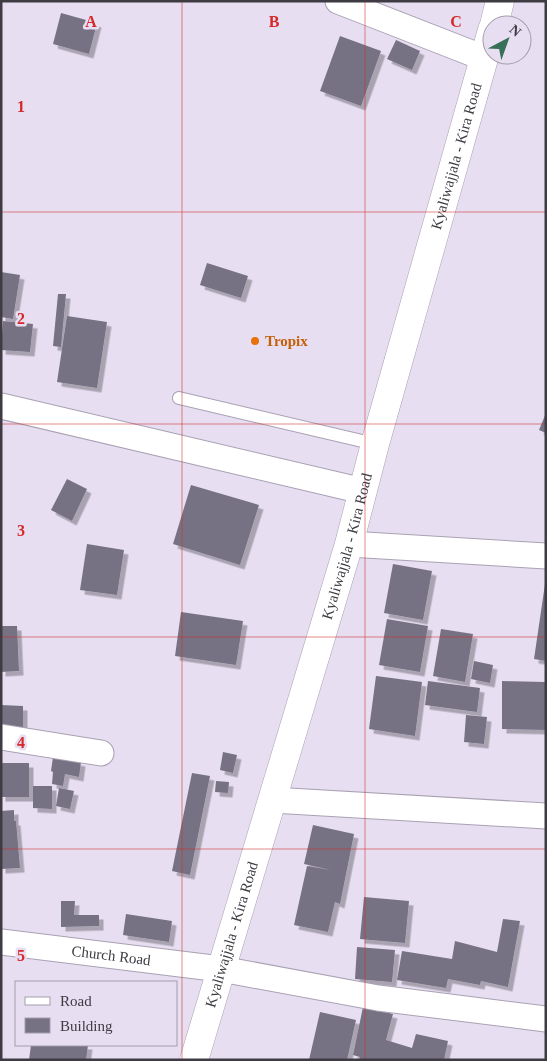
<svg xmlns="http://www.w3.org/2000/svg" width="547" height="1061" font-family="'Times New Roman',serif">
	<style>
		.building { fill: #777283; filter: url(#shadow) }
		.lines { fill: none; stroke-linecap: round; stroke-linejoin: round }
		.service-casing { stroke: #a9a1b3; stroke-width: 14 }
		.minor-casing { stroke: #a9a1b3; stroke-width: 27 }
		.tertiary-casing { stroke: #a9a1b3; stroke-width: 29 }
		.service { stroke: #fff; stroke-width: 12 }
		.minor { stroke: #fff; stroke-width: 25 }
		.tertiary { stroke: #fff; stroke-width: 28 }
		.grid { fill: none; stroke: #d62828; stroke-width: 1; stroke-opacity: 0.55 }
		.food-dot { fill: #e8710a; stroke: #e7def2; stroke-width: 2 }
		.labels { text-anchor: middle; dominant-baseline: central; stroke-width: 5; stroke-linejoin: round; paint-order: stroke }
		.street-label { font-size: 15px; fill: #3e3b42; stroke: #e7def2 }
		.food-label { font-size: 15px; font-weight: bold; fill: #c56008; stroke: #e7def2; text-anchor: start }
		.grid-label { font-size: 16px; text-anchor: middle; font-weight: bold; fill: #d62828; stroke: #e7def2; stroke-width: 5; stroke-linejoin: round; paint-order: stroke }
	</style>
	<defs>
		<filter id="shadow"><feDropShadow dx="4.5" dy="4.5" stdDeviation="0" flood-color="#0004"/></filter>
	</defs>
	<rect width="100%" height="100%" fill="#e7def2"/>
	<path class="building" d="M61,13l36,10 -8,31 -36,-10z
		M340,36l41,15 -20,55 -41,-15z
		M396,40l24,11 -8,19 -25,-11z
		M207,263l41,13 -7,22 -41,-13z
		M1,272l19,3 -7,44 -12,-2z
		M58,294h8l-5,53 -8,-1z
		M67,316l40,6 -10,66 -40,-6z
		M3,321l30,3 -3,28 -29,-2z
		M546,413v20l-7,-3z
		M67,479l20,10 -15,32 -21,-11z
		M191,485l68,20 -19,60 -67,-21z
		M87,544l37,6 -7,45 -37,-5z
		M393,564l39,7 -9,49 -39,-7z
		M545,584h1v77l-12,-2z
		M181,612l62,9 -7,44 -61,-9z
		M387,619l41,7 -8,46 -41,-7z
		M1,626h16l2,45 -18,1z
		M441,629l32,5 -8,48 -32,-6z
		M474,661l19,4 -3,18 -19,-4z
		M376,676l46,6 -7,54 -46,-7z
		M428,681l52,7 -3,24 -52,-7z
		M502,681l44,1v48l-44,-1z
		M1,705l22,1v21h-22z
		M466,715l21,2 -3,27 -20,-2z
		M223,752l14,3 -4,18 -13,-3z
		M53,757l28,5 -2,15 -14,-3 -2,12 -11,-2 1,-12 -2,-1z
		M1,763h28v34h-28z
		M192,773l18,3 -20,99 -18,-4z
		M216,781l13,1 -1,11 -13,-1z
		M33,786h19v23l-19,-1z
		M59,788l15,3 -4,18 -14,-3z
		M14,810v11h2l4,47 -19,1v-58z
		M313,825l41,9 -14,70 -5,-2 -7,30 -34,-7 13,-59 24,4 -27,-6z
		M364,897l45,4 -4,42 -45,-4z
		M61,901h14l-1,14h25v11l-38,1z
		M126,914l46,7 -3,21 -46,-7z
		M503,919l17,2 -12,66 -27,-6 -1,4 -32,-6 -2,9 -49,-8 5,-29 50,8 3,-18 42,11z
		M357,947l38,3 -3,32 -37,-3z
		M363,1007l30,7 -7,26 26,8 4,-14 32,7 -4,19h-85l1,-3 -7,-2z
		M320,1012l36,8 -9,40h-38z
		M31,1045h57l-2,15h-57z"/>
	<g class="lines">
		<g class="service-casing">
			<path id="service" d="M179,398l196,46"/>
		</g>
		<g class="minor-casing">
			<g id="minor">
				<path d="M338,1l146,57"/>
				<path d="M1,406l362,85"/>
				<path d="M349,544l197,12"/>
				<path d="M1,737l100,16"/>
				<path d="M272,800l274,16"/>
				<path id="s1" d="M1,942l220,27 157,29 168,21"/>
			</g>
		</g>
		<g class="tertiary-casing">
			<g id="tertiary">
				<path d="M494,25l6,-24"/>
				<path id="s2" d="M194,1060l155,-516 26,-100 117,-414"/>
			</g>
		</g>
		<use href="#service" class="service"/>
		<use href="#minor" class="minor"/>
		<use href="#tertiary" class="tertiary"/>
	</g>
	<path class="grid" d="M182,1v1059M365,1v1059M1,212h545M1,424h545M1,637h545M1,849h545"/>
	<circle class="food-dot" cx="255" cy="341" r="5"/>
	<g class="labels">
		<g class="street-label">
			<text stroke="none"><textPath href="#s2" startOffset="941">Kyaliwajjala - Kira Road</textPath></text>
			<text stroke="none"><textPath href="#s2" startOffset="536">Kyaliwajjala - Kira Road</textPath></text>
			<text stroke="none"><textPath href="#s2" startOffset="131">Kyaliwajjala - Kira Road</textPath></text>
			<text stroke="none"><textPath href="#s1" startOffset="111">Church Road</textPath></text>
		</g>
		<g class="food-label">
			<text x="265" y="341">Tropix</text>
		</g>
	</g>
	<g class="grid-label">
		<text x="91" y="27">A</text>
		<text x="274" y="27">B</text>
		<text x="456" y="27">C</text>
		<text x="21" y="112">1</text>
		<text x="21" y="324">2</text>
		<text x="21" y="536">3</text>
		<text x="21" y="748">4</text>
		<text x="21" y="961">5</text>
	</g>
	<rect width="547" height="1061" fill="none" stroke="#3e3b42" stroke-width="5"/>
	<rect x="15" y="981" width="162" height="65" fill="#e7def2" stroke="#a39dac"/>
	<rect x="25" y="997" width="25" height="8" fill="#ffffff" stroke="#a39dac"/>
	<text x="60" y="1006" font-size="15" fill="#3e3b42">Road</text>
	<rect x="25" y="1018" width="25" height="15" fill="#777283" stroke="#a39dac"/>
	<text x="60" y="1031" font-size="15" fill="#3e3b42">Building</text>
	<g transform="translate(507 40) rotate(41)"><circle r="24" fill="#e7def2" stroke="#a39dac"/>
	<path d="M0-4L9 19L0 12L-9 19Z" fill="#377058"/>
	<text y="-8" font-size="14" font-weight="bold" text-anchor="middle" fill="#3e3b42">N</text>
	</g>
</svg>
